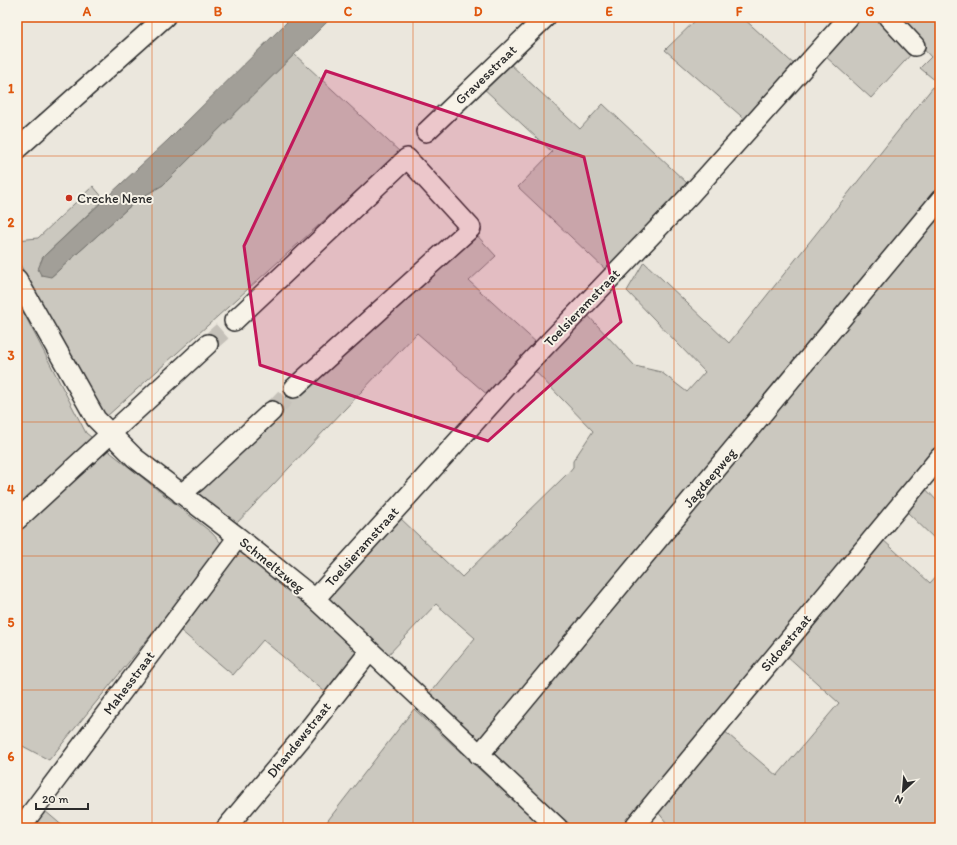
<svg xmlns="http://www.w3.org/2000/svg" width="957" height="845" font-family="Itim,sans-serif">
	<style>
		.green { fill: #cbc8bf; stroke: #7b7a75 }
		.water { fill: #a29f98; stroke: #72716c }
		.lines { fill: none; stroke-linecap: round; stroke-linejoin: round }
		.minor-tunnel { stroke: #c5c1b9; stroke-width: 19; stroke-dasharray: 19 10; stroke-linecap: butt }
		.minor-casing { stroke: #2b2b2b; stroke-width: 22 }
		.minor { stroke: #f7f3e8; stroke-width: 19 }
		.marked { fill: #c2185b; fill-opacity: 0.2; stroke: #c2185b; stroke-width: 3; stroke-linejoin: round }
		.grid { fill: none; stroke: #df570e; stroke-width: 1; stroke-opacity: 0.55 }
		.poi-dot { fill: #c8321e; stroke: #f7f3e8; stroke-width: 1.5 }
		.labels { text-anchor: middle; dominant-baseline: central; stroke-width: 4; stroke-linejoin: round; paint-order: stroke }
		.street-label { font-size: 14px; fill: #2b2b2b; stroke: #f7f3e8 }
		.poi-label { font-size: 14px; fill: #2b2b2b; stroke: #f7f3e8; text-anchor: start }
		.neatline { fill: none; stroke: #df570e; stroke-width: 1.5 }
		.grid-label { font-size: 13px; text-anchor: middle; font-weight: bold; fill: #df570e }
	</style>
	<rect width="100%" height="100%" fill="#ebe7dd"/>
	<filter id="ink" filterUnits="userSpaceOnUse"><feTurbulence type="fractalNoise" baseFrequency=".025" numOctaves="2"/><feDisplacementMap in="SourceGraphic" scale="8" xChannelSelector="R" yChannelSelector="G"/><feConvolveMatrix kernelMatrix="1 2 1 2 8 2 1 2 1" color-interpolation-filters="sRGB"/></filter>
	<g filter="url(#ink)">
		<path class="green" d="M699,17h43l55,50 -49,55 -83,-72z
			M857,17h26l31,34 -43,47 -47,-43z
			M894,17h46v430l-315,381h-51l-146,-133 47,-57 -39,-34 -49,52 -60,-56v-6l71,-78 64,61 106,-104 5,-6v-6l20,-30 -62,-64 52,-57 52,56 26,6 26,20 18,-20 -78,-81 17,-29 85,81 208,-261 -17,-14 11,-11z
			M294,54l106,98 -294,265 -89,-158v-19l21,-2 55,-52 11,13 -61,58 -3,6 11,14 86,-77 26,-15z
			M508,62l72,67 23,-25 85,80 -82,86 -88,-83 34,-35 -71,-66z
			M472,230l24,26 -27,25 70,64 -49,52 -73,-64 -182,192 -48,-39z
			M17,300l69,133 126,100 9,10v6l-172,211 -32,-17z
			M923,486l17,18v40l-36,-35z
			M881,538l49,45 10,-11v256h-273l2,-2 -11,-14 65,-82 54,46 62,-73 -54,-49z
			M237,550l6,1 112,96 1,6 -31,39 -62,-52 -30,35 -59,-50z
			M414,709l129,119h-221z
			M31,799l34,29h-48z"/>
		<path class="water" d="M292,17h40l-169,168 -26,15 -86,77 -10,-2 -3,-6 5,-12 125,-117z"/>
		<g class="lines">
			<path class="minor-tunnel" d="M208,344l26,-23
				M272,411l22,-23"/>
			<g class="minor-casing">
				<path id="minor" d="M888,17l27,29
					M426,132l120,-115
					M17,149l148,-132
					M17,279l79,140 39,39 103,79 77,62 243,229
					M234,321l173,-163 64,70 -177,160
					M181,494l16,-13 75,-70
					M17,520l191,-176
					M315,599l196,-217 178,-186 160,-179
					M479,755l461,-555
					M20,828l218,-291
					M226,828l74,-88 70,-89
					M633,828l307,-371"/>
			</g>
			<use href="#minor" class="minor"/>
		</g>
	</g>
	<path class="marked" d="M326,71l258,86 37,165 -133,119 -228,-76 -16,-119z"/>
	<path class="grid" d="M152,17v811M283,17v811M413,17v811M544,17v811M674,17v811M805,17v811M17,156h923M17,289h923M17,422h923M17,556h923M17,690h923"/>
	<circle class="poi-dot" cx="69" cy="198" r="4"/>
	<g class="labels">
		<g class="street-label">
			<text transform="translate(486 75) rotate(-44)">Gravesstraat</text>
			<text transform="translate(582 308) rotate(-46)">Toelsieramstraat</text>
			<text transform="translate(710 478) rotate(-50)">Jagdeepweg</text>
			<text transform="translate(362 547) rotate(-48)">Toelsieramstraat</text>
			<text transform="translate(272 565) rotate(39)">Schmeltzweg</text>
			<text transform="translate(786 643) rotate(-50)">Sidoestraat</text>
			<text transform="translate(129 683) rotate(-53)">Mahesstraat</text>
			<text transform="translate(299 740) rotate(-51)">Dhandewstraat</text>
		</g>
		<g class="poi-label">
			<text x="77" y="198">Creche Nene</text>
		</g>
	</g>
	<rect width="957" height="845" fill="none" stroke="#f7f3e8" stroke-width="44"/>
	<g transform="translate(903 791) rotate(206)" stroke="#f7f3e8" stroke-width="3" paint-order="stroke">
	<path d="M0-3L7 15L0 10L-7 15Z" fill="#2b2b2b"/>
	<text y="-6" font-size="11" font-weight="bold" text-anchor="middle" fill="#2b2b2b">N</text>
	</g>
	<path d="M36 803v6h52v-6" fill="none" stroke="#2b2b2b" stroke-width="2"/>
	<text x="42" y="803" font-size="12" fill="#2b2b2b" stroke="#f7f3e8" stroke-width="3" paint-order="stroke">20 m</text>
	<rect x="22" y="22" width="913" height="801" class="neatline"/>
	<g class="grid-label">
		<text x="87" y="16">A</text>
		<text x="218" y="16">B</text>
		<text x="348" y="16">C</text>
		<text x="478" y="16">D</text>
		<text x="609" y="16">E</text>
		<text x="739" y="16">F</text>
		<text x="870" y="16">G</text>
		<text x="11" y="93">1</text>
		<text x="11" y="227">2</text>
		<text x="11" y="360">3</text>
		<text x="11" y="494">4</text>
		<text x="11" y="627">5</text>
		<text x="11" y="761">6</text>
	</g>
</svg>
